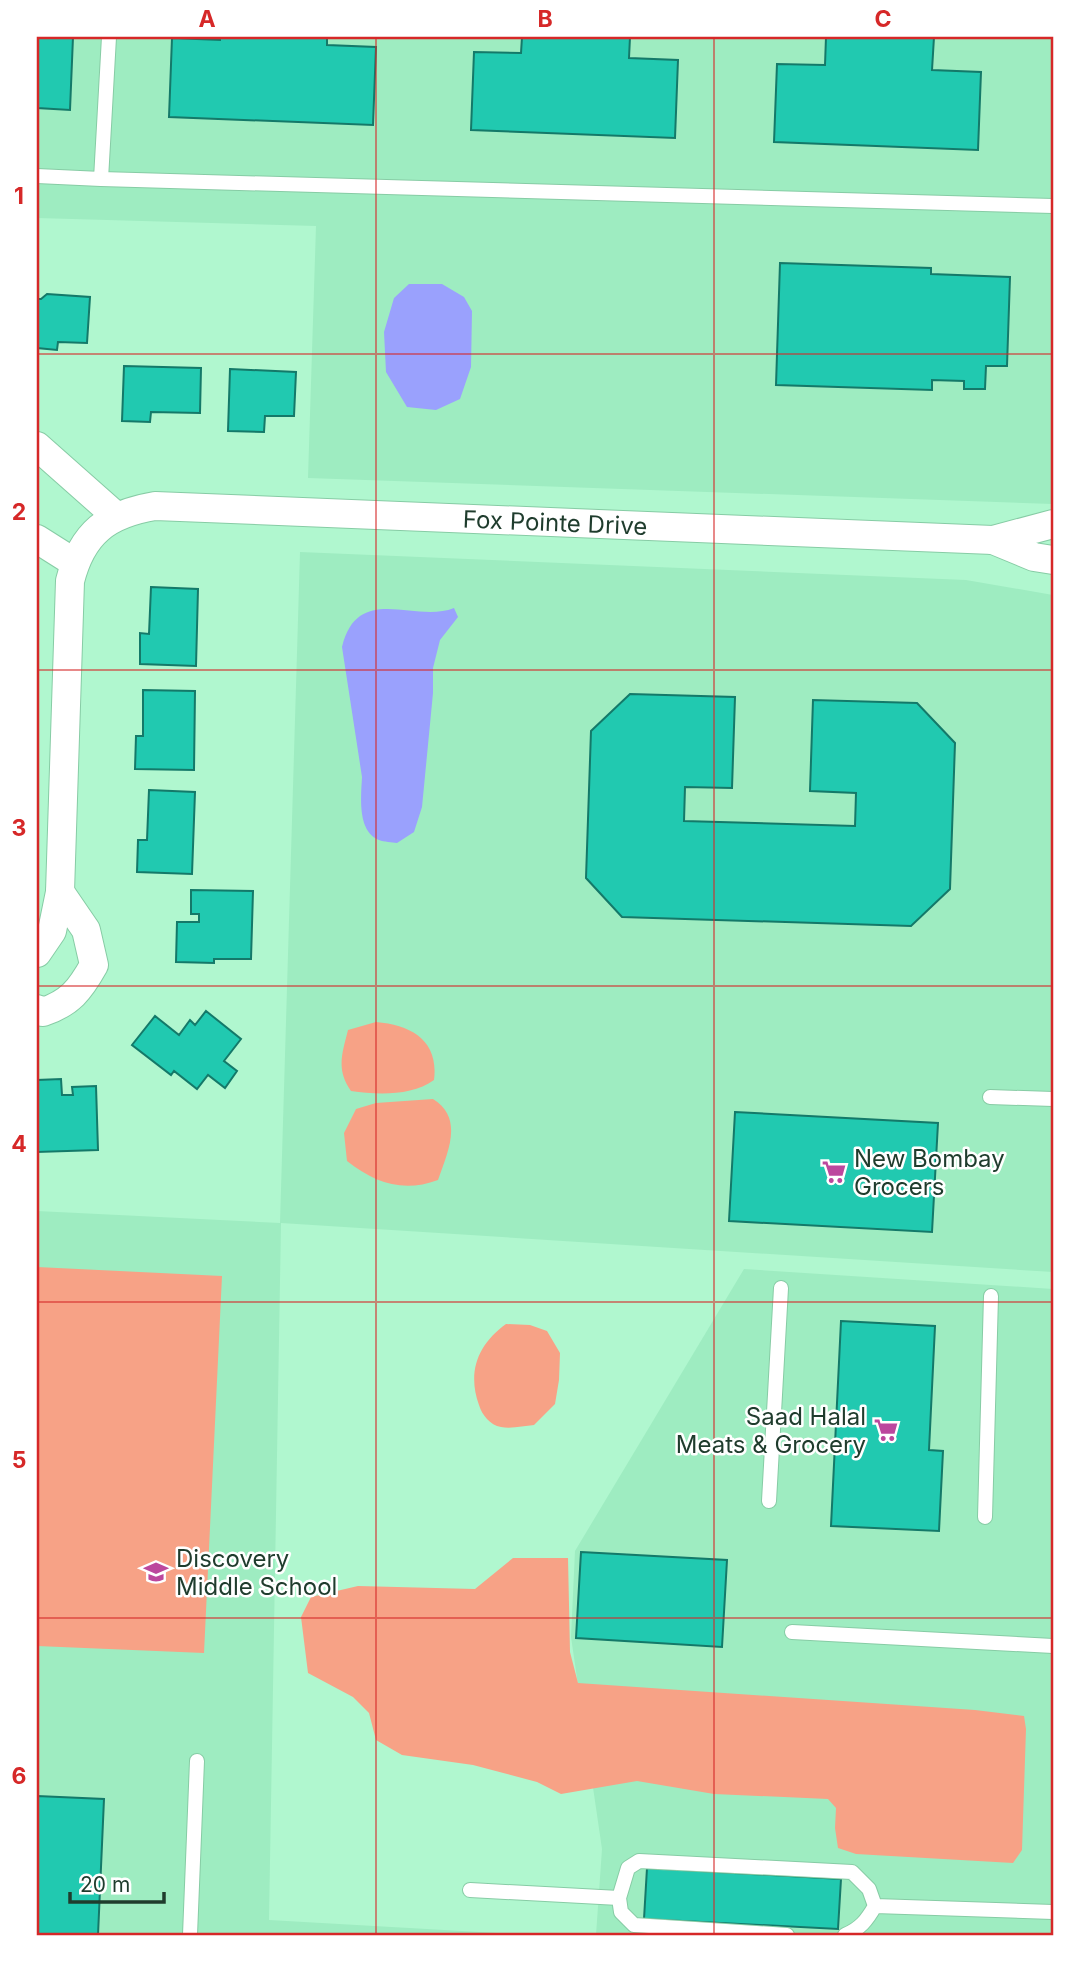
<svg xmlns="http://www.w3.org/2000/svg" width="1090" height="1972" font-family="Inter,sans-serif">
	<style>
		.built { fill: #9eecc1 }
		.green { fill: #f7a286 }
		.water { fill: #9aa1fd }
		.building { fill: #21c9b0; stroke: #147969; stroke-width: 2 }
		.lines { fill: none; stroke-linecap: round; stroke-linejoin: round }
		.service-casing { stroke: #87cca5; stroke-width: 16 }
		.minor-casing { stroke: #87cca5; stroke-width: 30 }
		.service { stroke: #fff; stroke-width: 14 }
		.minor { stroke: #fff; stroke-width: 28 }
		.grid { fill: none; stroke: #d62828; stroke-width: 2; stroke-opacity: 0.55 }
		.labels { text-anchor: middle; dominant-baseline: central; stroke-width: 5; stroke-linejoin: round; paint-order: stroke }
		.street-label { font-size: 24px; fill: #1f3c2d; stroke: #fff }
		.poi-label { font-size: 24px; fill: #1f3c2d; stroke: #fff; text-anchor: start }
		.neatline { fill: none; stroke: #d62828; stroke-width: 2.5 }
		.grid-label { font-size: 23px; text-anchor: middle; font-weight: bold; fill: #d62828 }
	</style>
	<rect width="100%" height="100%" fill="#b0f7cf"/>
	<path class="built" d="M37,37h1016v467l-745,-26 8,-252 -279,-8z
		M300,552l666,28 87,15v677l-772,-49 -12,697 265,15h-497v-724l243,12z
		M744,1269l309,20v646h-457l6,-86 -31,-212 4,-86z"/>
	<path class="green" d="M376,1022c36,3 63,19 58,58 -22,16 -56,15 -83,11 -15,-21 -9,-37 -3,-61z
		M433,1099c31,19 15,53 5,81 -35,13 -63,3 -91,-19l-3,-28 12,-24 20,-6z
		M37,1267l185,9 -18,377 -167,-7z
		M506,1324l24,1 17,6 13,22 -1,27 -4,24 -21,21c-10,1 -23,4 -33,2 -11,-2 -19,-12 -22,-22 -12,-33 -1,-61 27,-81z
		M513,1558h55l2,94 8,31 397,27 49,6 2,13 -4,121 -9,13 -157,-9 -18,-6 -3,-20 1,-20 -8,-9 -114,-5 -77,-13 -76,13 -24,-12 -64,-17 -71,-10 -26,-15 -7,-27 -16,-16 -45,-24 -7,-56 10,-20 47,-11 117,3z"/>
	<path class="water" d="M409,284h33l22,13 8,14 -1,56 -11,32 -24,11 -29,-3 -21,-35 -2,-40 10,-34z
		M454,608l4,9 -18,23 -7,28v25l-11,114 -8,25 -17,11c-5,-1 -13,-1 -18,-3 -22,-9 -18,-43 -17,-63l-20,-130c16,-65 73,-23 112,-39z"/>
	<path class="building" d="M37,37h36l-3,73 -33,-2z
		M220,37h107v8l49,2 -3,78 -204,-8 3,-79 48,2z
		M522,37h108l-1,21 49,2 -3,78 -204,-8 3,-78 47,1z
		M826,37h108l-2,33 49,2 -3,78 -204,-8 3,-78 48,1z
		M780,263l151,5v6l79,3 -3,89h-21l-1,23h-21v-8l-32,-1v10l-156,-5z
		M47,294l43,3 -3,46 -29,-1 -1,8 -20,-2v-49h4z
		M124,366l77,2 -1,45 -49,-1 -1,10 -28,-1z
		M230,369l66,3 -2,44h-29l-1,16 -36,-1z
		M151,587l47,2 -2,77 -56,-2v-31l9,1z
		M143,690l52,1 -1,79 -59,-1 1,-33h7z
		M630,694l105,3 -3,91 -47,-1 -1,34 171,5 1,-33 -46,-2 3,-91 104,3 38,40 -5,146 -39,37 -289,-9 -36,-39 5,-147z
		M149,790l46,2 -3,82 -55,-2 1,-32h9z
		M191,890l62,1 -2,68h-37v4l-38,-1 1,-40h22v-8h-8z
		M206,1011l35,28 -17,22 13,10 -12,17 -17,-13 -11,14 -23,-18 -3,4 -39,-30 23,-29 24,19 11,-15 5,5z
		M61,1079l1,16h11l-1,-8 24,-1 2,64 -61,2v-72z
		M735,1112l203,11 -6,109 -203,-11z
		M841,1321l94,5 -6,124 14,1 -4,80 -108,-5z
		M581,1552l146,8 -5,87 -146,-9z
		M37,1796l67,3 -6,136h-61z
		M647,1868l194,11 -3,50 -194,-10z"/>
	<g class="lines">
		<g class="service-casing">
			<path id="service" d="M109,37l-8,142 952,27
				M37,176l64,3
				M990,1097l63,2
				M769,1501l12,-213
				M985,1517l6,-221
				M792,1632l261,14
				M470,1890l149,8
				M875,1906l178,6
				M190,1935l7,-174
				M787,1935l-153,-10 -13,-13 -2,-14 9,-30 11,-7 213,11 17,17 6,17c-8,14 -15,23 -30,29"/>
		</g>
		<g class="minor-casing">
			<g id="minor">
				<path d="M37,446l79,70"/>
				<path d="M1053,524l-60,16 41,17 19,3"/>
				<path d="M37,539l38,24"/>
				<path id="s1" d="M37,953l15,-22 8,-39 10,-311c12,-48 37,-67 85,-75l838,34"/>
				<path d="M37,1009l6,3c27,-9 37,-22 51,-47l-8,-35 -26,-38"/>
			</g>
		</g>
		<use href="#service" class="service"/>
		<use href="#minor" class="minor"/>
	</g>
	<path class="grid" d="M376,37v1898M714,37v1898M37,354h1016M37,670h1016M37,986h1016M37,1302h1016M37,1618h1016"/>
	<defs>
		<g id="supermarket-bare" transform="scale(1.89)"><path d="M-6-5.5h2.5l.6 2H6L4.5 2H-2.5L-4.4-4H-6ZM-1.5 3.2a1.3 1.3 0 1 0 .1 0ZM3 3.2a1.3 1.3 0 1 0 .1 0Z" fill="#bc479e" stroke="#fff" stroke-width="2.5" paint-order="stroke"/></g>
		<g id="school-bare" transform="scale(1.89)"><path d="M0-5L7-2L0 1L-7-2ZM-4 1L0 2.5L4 1V4Q0 6-4 4Z" fill="#bc479e" stroke="#fff" stroke-width="2.5" paint-order="stroke"/></g>
	</defs>
	<g fill-rule="evenodd">
		<use href="#supermarket-bare" x="834" y="1172"/>
		<use href="#supermarket-bare" x="886" y="1430"/>
		<use href="#school-bare" x="156" y="1572"/>
	</g>
	<g class="labels">
		<g class="street-label">
			<text stroke="none"><textPath href="#s1" startOffset="900">Fox Pointe Drive</textPath></text>
		</g>
		<g class="poi-label">
			<text x="854" y="1158">New Bombay<tspan x="854" dy="28">Grocers</tspan></text>
			<text x="866" y="1416" text-anchor="end">Saad Halal<tspan x="866" dy="28">Meats &amp; Grocery</tspan></text>
			<text x="176" y="1558">Discovery<tspan x="176" dy="28">Middle School</tspan></text>
		</g>
	</g>
	<rect width="1090" height="1972" fill="none" stroke="#ffffff" stroke-width="77"/>
	<path d="M70 1892v10h94v-10" fill="none" stroke="#1f3c2d" stroke-width="3.5"/>
	<text x="80" y="1892" font-size="21" fill="#1f3c2d" stroke="#ffffff" stroke-width="5" paint-order="stroke">20 m</text>
	<rect x="38" y="38" width="1014" height="1896" class="neatline"/>
	<g class="grid-label">
		<text x="207" y="27">A</text>
		<text x="545" y="27">B</text>
		<text x="883" y="27">C</text>
		<text x="19" y="204">1</text>
		<text x="19" y="520">2</text>
		<text x="19" y="836">3</text>
		<text x="19" y="1152">4</text>
		<text x="19" y="1468">5</text>
		<text x="19" y="1784">6</text>
	</g>
</svg>
